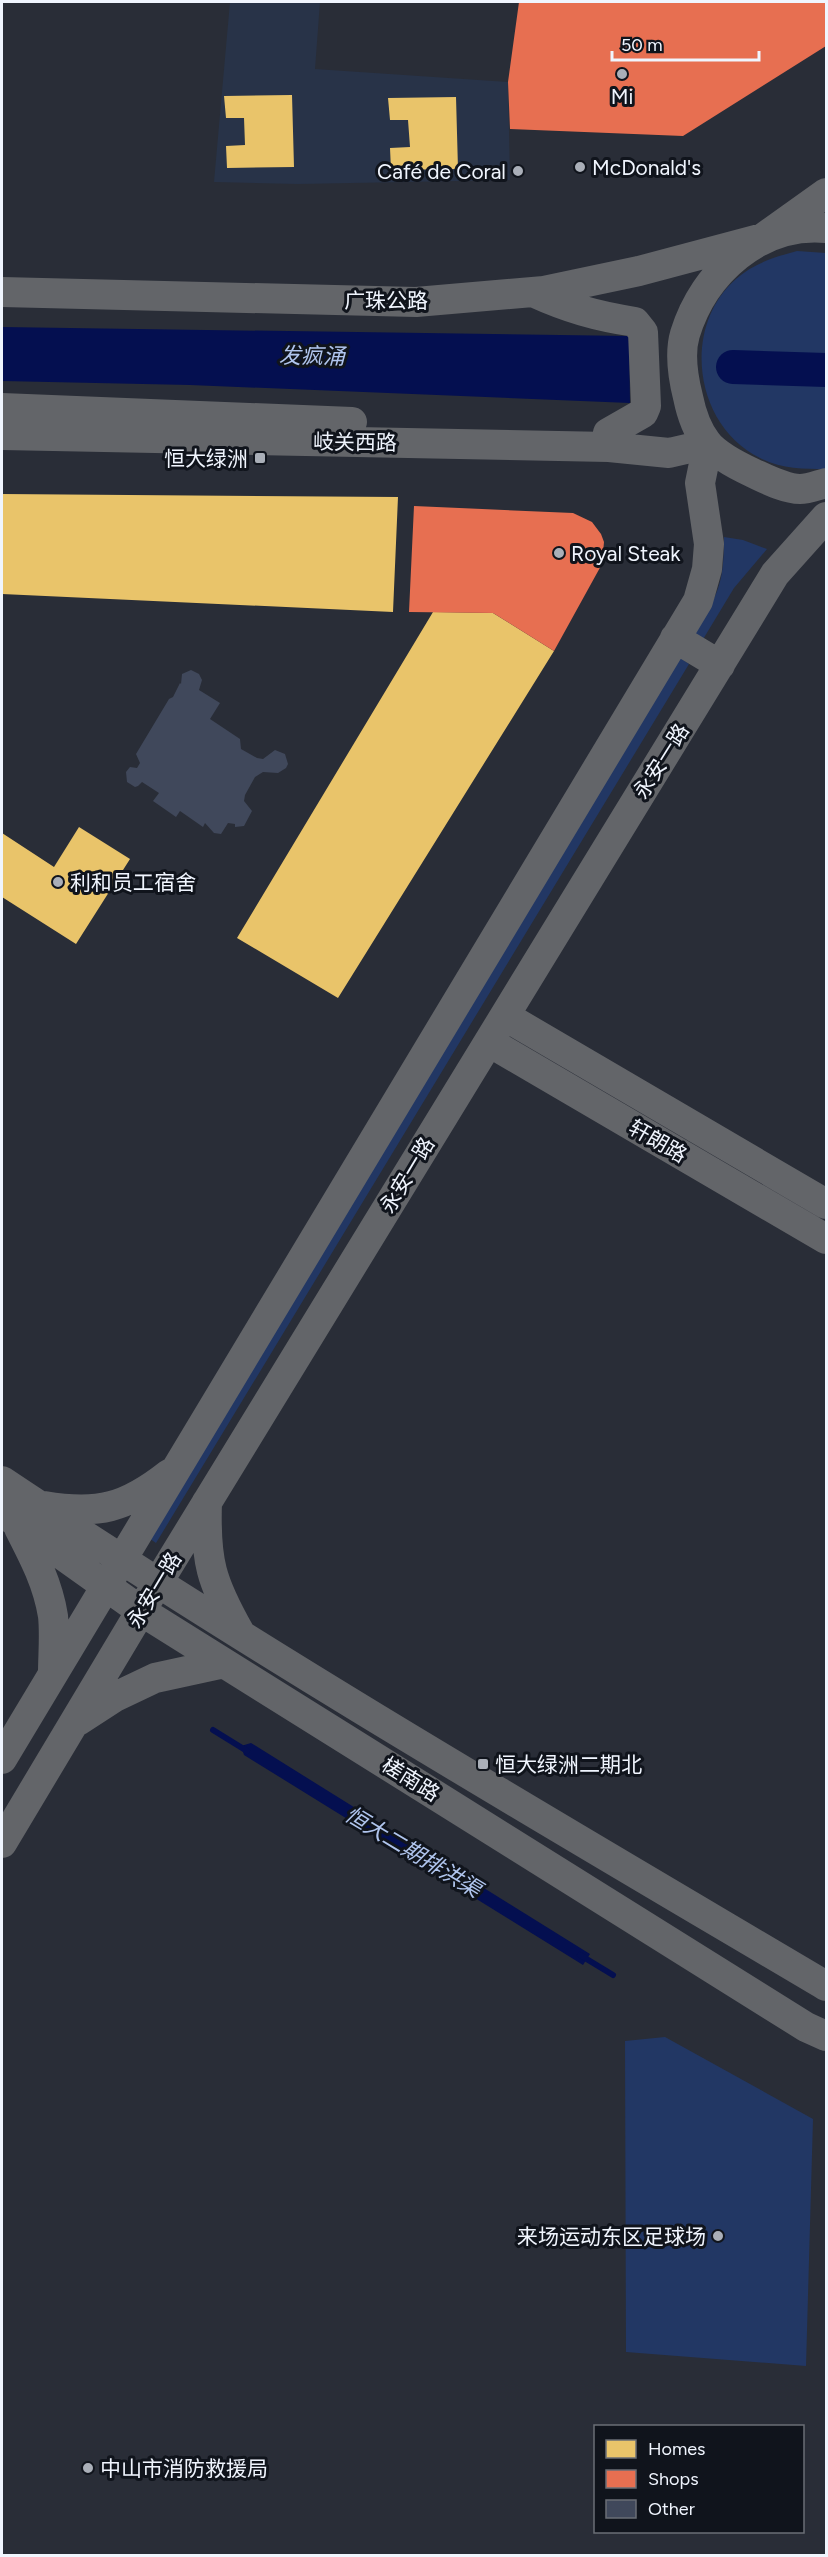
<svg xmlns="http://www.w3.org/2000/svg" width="828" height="2557" font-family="Figtree,'Noto Sans SC',sans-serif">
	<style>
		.built { fill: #283348 }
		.green { fill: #223764 }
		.water { fill: #040f50 }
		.homes { fill: #e9c46a }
		.shops { fill: #e76f51 }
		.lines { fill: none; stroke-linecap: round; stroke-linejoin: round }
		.stream { stroke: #040f50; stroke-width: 6 }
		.river { stroke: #040f50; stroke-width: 34 }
		.building { fill: #40485b }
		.secondary { stroke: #636569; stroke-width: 30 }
		.poi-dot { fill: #aaafb8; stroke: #10141c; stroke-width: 2 }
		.labels { text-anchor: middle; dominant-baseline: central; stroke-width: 6; stroke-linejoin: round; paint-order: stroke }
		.poi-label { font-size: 21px; fill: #f0f5fe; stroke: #10141c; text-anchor: start }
		.street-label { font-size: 21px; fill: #f0f5fe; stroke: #10141c }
		.water-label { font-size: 22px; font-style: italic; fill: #b0c5ee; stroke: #10141c }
	</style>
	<rect width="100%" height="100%" fill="#292d37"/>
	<path class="built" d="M230,2h90l-5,67 193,13 2,98 -212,4 -84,-2z"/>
	<path class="green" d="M797,251l29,2v216c-23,0 -45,0 -66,-11 -66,-32 -79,-131 -24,-179 18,-16 39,-22 61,-28z
		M724,537l19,3 24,9 -33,39 -32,53 -9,-7c25,-39 31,-49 31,-97z
		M679,657l10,7 -533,879 -10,-7z
		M665,2037l148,82 -7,247 -180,-14 -1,-311z"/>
	<path class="water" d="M2,327l627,9 1,67 -440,-18 -188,-4z
		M251,1743l339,211 -7,11 -339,-210 -3,-9z"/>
	<path class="homes" d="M292,95l2,72 -67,1 -1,-22 19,-1 -1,-27h-18l-2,-22z
		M456,97l2,72 -67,1 -1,-22 20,-1 -2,-27h-18l-2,-22z
		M2,494l396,3 -5,115 -391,-18z
		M433,612l60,1 61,38 -216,347 -101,-60z
		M79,827l51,32 -54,85 -74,-47v-64l52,34z"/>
	<path class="shops" d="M519,2h307v44l-143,90 -173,-7 -2,-47z
		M414,506l159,7 19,9 9,12 3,8 -2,22 -48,87 -61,-38 -84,-1z"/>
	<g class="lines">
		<path class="stream" d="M213,1730l34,21
			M580,1955l33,20"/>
		<path class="river" d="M733,367l93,3"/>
	</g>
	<path class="building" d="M191,670l8,4 3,6 -3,10 21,13 -10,16 30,20 1,10 16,9 6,1 12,-9 10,4 3,10 -2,4 -8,5 -15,-1 -8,5 -10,18 -1,6 8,10 -8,15 -9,1v-3l-7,-1 -7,11 -7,-1 -9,-10 -2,4 -23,-16 -4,6 -23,-16 6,-8 -17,-11 -4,4 -3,1 -8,-5 -1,-10 4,-5 7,1 3,-5 -4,-9 33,-55 4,-2 7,-14 1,1 1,-10z"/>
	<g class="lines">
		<path class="secondary" d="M826,228c-66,-6 -122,44 -141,106 -6,20 -2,43 3,63 3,15 9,33 19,46 10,12 31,23 46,30 13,6 32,16 47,16 8,0 18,-4 26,-6
			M2,292l414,10 128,-11 95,-20 124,-33 63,-45
			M533,292c35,16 63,24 102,30l8,10 3,74 -3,7 -35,20
			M2,408l350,14
			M2,435l607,12 60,6 39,-9
			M675,638l45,27
			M505,1016l321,188
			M489,1042l337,197
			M2,1481c268,179 547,341 824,505
			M207,1502c-2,59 4,80 33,131
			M44,1506c54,9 82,2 125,-32
			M2,1512l139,99 665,416 20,9
			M19,1528c15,29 29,56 34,88 2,19 0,39 0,57
			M78,1721l37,-24 40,-19 69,-15
			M2,1759l696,-1158 9,-32 2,-25 -9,-61 8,-39
			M2,1843l155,-259 618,-1010 51,-57"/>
	</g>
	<g class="poi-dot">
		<circle cx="622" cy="74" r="6"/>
		<circle cx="580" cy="167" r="6"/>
		<circle cx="518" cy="171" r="6"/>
		<rect x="254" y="452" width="12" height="12" rx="3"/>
		<circle cx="559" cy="553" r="6"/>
		<circle cx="58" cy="882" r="6"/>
		<rect x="477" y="1758" width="12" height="12" rx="3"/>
		<circle cx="718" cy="2236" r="6"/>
		<circle cx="88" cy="2468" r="6"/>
	</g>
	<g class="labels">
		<g class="poi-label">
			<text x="622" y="96" text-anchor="middle">Mi</text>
			<text x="592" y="167">McDonald's</text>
			<text x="506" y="171" text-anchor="end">Café de Coral</text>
			<text x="248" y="458" text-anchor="end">恒大绿洲</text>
			<text x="571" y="553">Royal Steak</text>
			<text x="70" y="882">利和员工宿舍</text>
			<text x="495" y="1764">恒大绿洲二期北</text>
			<text x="706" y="2236" text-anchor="end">来场运动东区足球场</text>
			<text x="100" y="2468">中山市消防救援局</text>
		</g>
		<g class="street-label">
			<text x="386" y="300">广珠公路</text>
			<text transform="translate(355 442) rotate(1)">岐关西路</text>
			<text transform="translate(661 761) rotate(-58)">永安一路</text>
			<text transform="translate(658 1141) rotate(30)">轩朗路</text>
			<text transform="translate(407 1175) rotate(-59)">永安一路</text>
			<text transform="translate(154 1590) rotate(-59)">永安一路</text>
			<text transform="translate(411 1779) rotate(32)">槎南路</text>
		</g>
		<g class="water-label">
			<text transform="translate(312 356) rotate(1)">发疯涌</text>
			<text transform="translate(413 1852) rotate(31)">恒大二期排洪渠</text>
		</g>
	</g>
	<rect width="828" height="2557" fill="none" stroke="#f0f5fe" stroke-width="6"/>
	<rect x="594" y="2425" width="210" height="108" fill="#10141c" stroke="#6a6e76" stroke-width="1.5"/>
	<rect x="606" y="2440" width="30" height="18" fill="#e9c46a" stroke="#6a6e76" stroke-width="1.5"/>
	<text x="648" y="2455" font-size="18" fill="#f0f5fe">Homes</text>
	<rect x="606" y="2470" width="30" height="18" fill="#e76f51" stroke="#6a6e76" stroke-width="1.5"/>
	<text x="648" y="2485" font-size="18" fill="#f0f5fe">Shops</text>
	<rect x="606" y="2500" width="30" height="18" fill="#40485b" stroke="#6a6e76" stroke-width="1.5"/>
	<text x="648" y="2515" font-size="18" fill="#f0f5fe">Other</text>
	<path d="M612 51v9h147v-9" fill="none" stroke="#f0f5fe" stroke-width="3"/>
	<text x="621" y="51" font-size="18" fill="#f0f5fe" stroke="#10141c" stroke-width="4.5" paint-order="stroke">50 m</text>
</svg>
